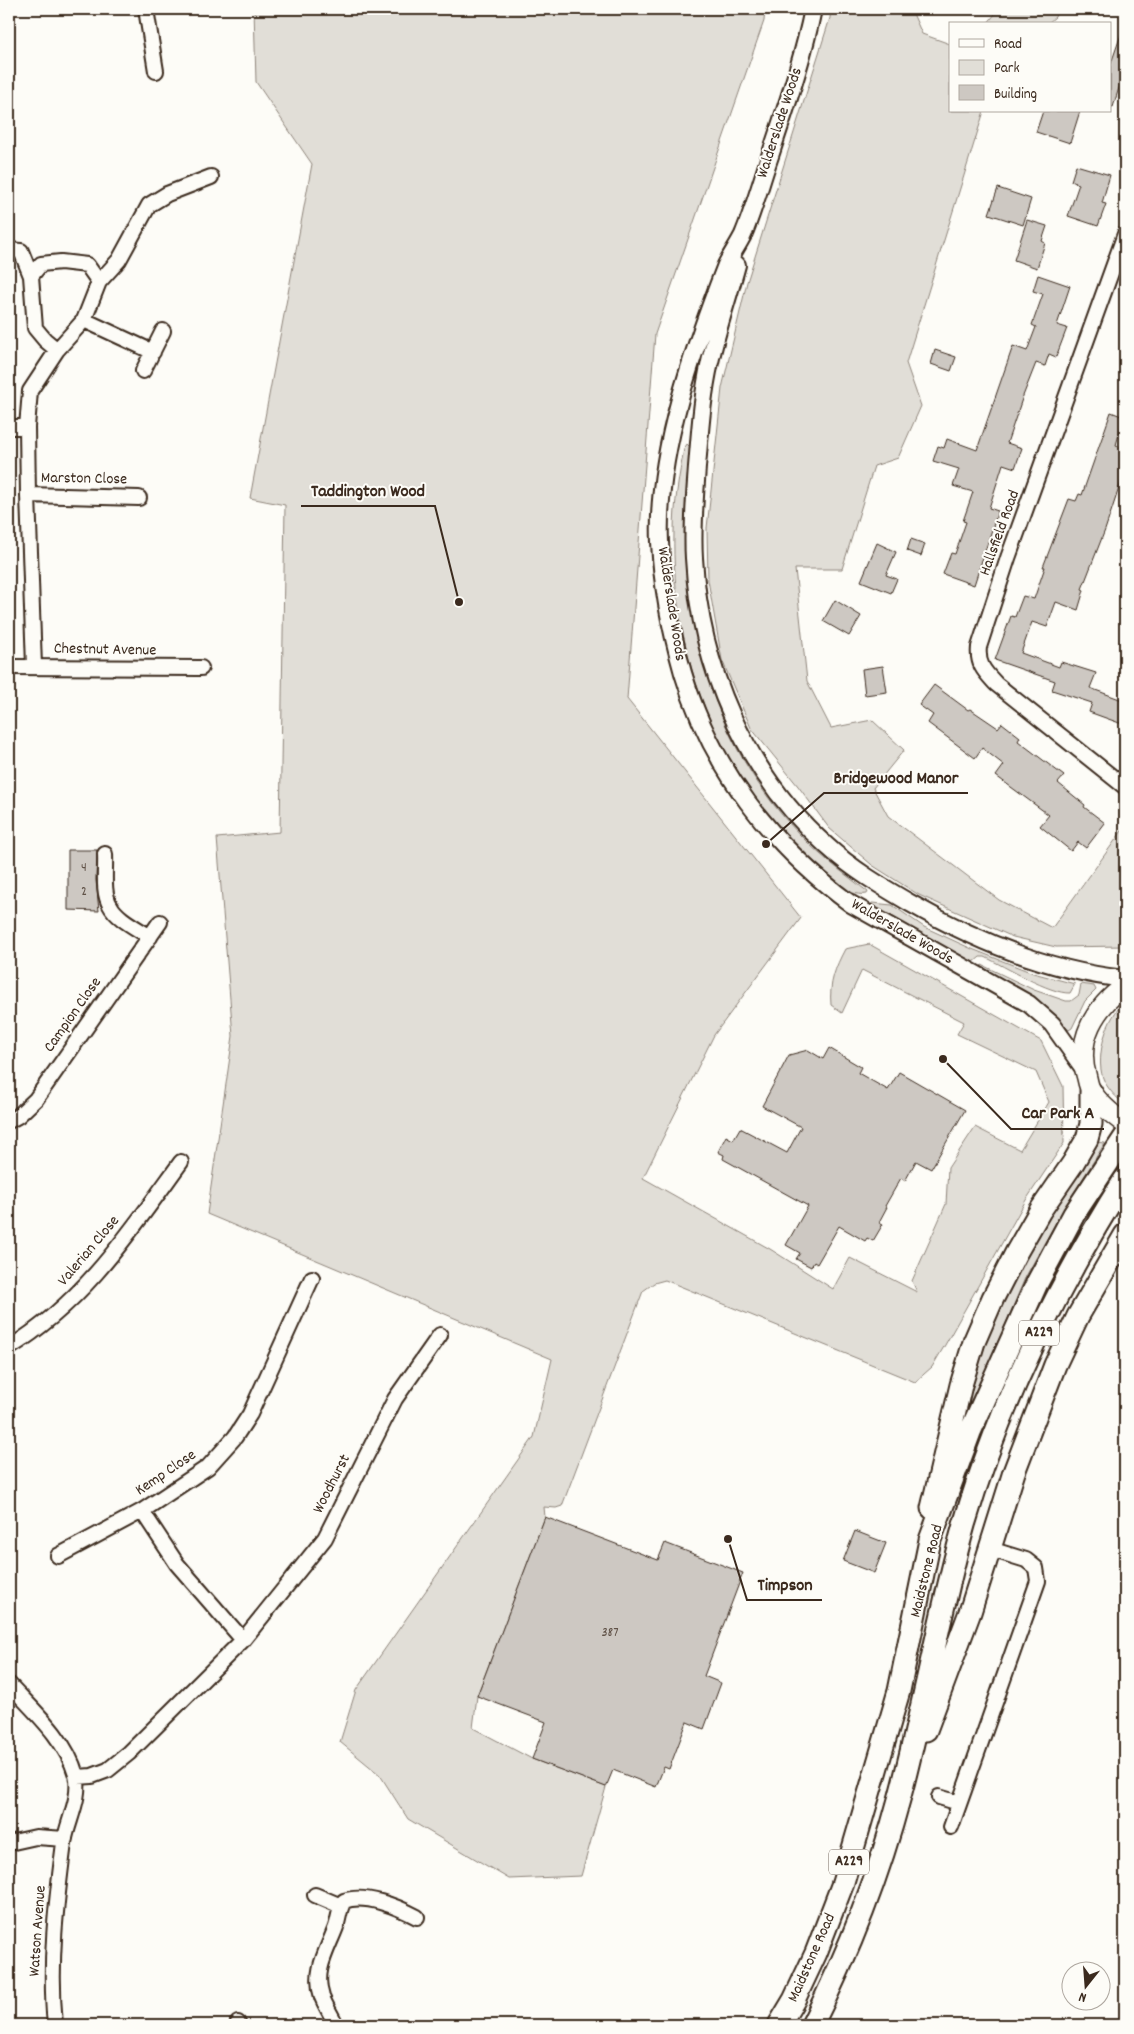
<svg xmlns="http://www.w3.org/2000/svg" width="1134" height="2034" font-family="Dekko,sans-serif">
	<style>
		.green { fill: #e1ded7; stroke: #8e847a }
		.building { fill: #cdc8c2; stroke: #3b2a1e }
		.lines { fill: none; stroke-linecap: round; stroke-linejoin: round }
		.minor-casing { stroke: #3b2a1e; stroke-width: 18 }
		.tertiary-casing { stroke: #3b2a1e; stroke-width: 20 }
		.secondary-casing { stroke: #3b2a1e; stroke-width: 22 }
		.primary-casing { stroke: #3b2a1e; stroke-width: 25 }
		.minor { stroke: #fdfcf7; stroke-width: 14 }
		.tertiary { stroke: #fdfcf7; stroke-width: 16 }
		.secondary { stroke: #fdfcf7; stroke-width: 19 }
		.primary { stroke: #fdfcf7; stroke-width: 21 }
		.labels { text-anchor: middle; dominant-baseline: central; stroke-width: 4; stroke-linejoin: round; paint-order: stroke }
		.number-label { font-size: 14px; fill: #605247 }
		.shield { fill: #fdfcf7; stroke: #75695f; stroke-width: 1 }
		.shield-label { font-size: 15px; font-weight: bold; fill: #3b2a1e }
		.street-label { font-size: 16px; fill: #3b2a1e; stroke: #fdfcf7 }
		.leader { fill: none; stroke: #3b2a1e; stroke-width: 2 }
		.callout-dot { fill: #3b2a1e; stroke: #fdfcf7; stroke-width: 2 }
		.callout-label { font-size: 18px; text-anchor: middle; font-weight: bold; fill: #3b2a1e; stroke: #fdfcf7; stroke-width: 4; stroke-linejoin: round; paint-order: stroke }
	</style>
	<rect width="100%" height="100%" fill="#fdfcf7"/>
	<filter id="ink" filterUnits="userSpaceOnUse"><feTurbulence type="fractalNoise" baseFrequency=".02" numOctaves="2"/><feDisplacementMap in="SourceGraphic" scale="10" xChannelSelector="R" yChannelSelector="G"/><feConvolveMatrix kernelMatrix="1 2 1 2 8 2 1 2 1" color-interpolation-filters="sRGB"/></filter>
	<g filter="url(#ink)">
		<path class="green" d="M254,9h511l-1,12 -109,313 -28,365 174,219 -87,117 -71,143 127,71 63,40 17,-31 67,34 -5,-11 34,-77 2,-36 27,-41 45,23 29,-48 -13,-30 -79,-38 7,-12 -102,-52 -20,43 -11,-8c-2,-22 4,-37 14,-56l24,-5 172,97 22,45 1,57 -38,57 -81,145 -13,22 -17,15 -250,-102 -11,3 -11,8 -81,215 -6,2 -12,-1 1,10 -68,179 -4,32 59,31 74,28 -25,89 -72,3 -101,-60 -28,-44 -40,-33 16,-52 178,-253 18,-78 -345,-145 26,-178 -16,-198 63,-6 5,-327 -35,-7 62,-334 -56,-82z
			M831,9h80l11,25 28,10v67h34l-78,252 15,43 -23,52 -24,8 -32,103h-47l12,112 24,47 41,-8 32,30 -31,38 15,28 111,84 53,28 72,-100h1v118l-69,1 -43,-10 -94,-42 -47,-30 -43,-37 -31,-42 -47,-58 -29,-68 -14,-80 -1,-52 15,-140 25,-106 83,-264z
			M999,9h59l-3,8 -8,7h-60z
			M687,444l3,3c-14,144 7,281 111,389 20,21 44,38 67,56l-1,2c-23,4 -43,-22 -59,-36 -91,-82 -137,-205 -134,-326 0,-28 5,-56 10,-83z
			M872,903l20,2 32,22 48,22 61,24 42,11 -5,9c-20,1 -66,-27 -85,-36h-5l-7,6 -100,-55 -2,-3z
			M982,965l52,25 32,11h5l8,-6 2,-11 13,2 2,4 -11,11 -13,27 -3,2c-11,-9 -19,-21 -31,-30 -18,-13 -39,-22 -57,-34z
			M1125,1002v103c-8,-7 -18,-16 -22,-27 -8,-22 4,-62 22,-76z
			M1095,1142l10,1 -45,72 -35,63 -53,126 -7,-2 16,-55 24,-50 25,-49 50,-77z"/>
		<path class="building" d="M1123,29l2,1v39l-12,38 -3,-1v-40z
			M1043,111h37l-10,32 -34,-11z
			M1076,165l34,10 -8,28 4,1 -8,22 -30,-10 11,-32 -8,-3z
			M998,188l33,11 -8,26 -34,-11z
			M1027,220l20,6 -5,15 3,2 -8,25 -23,-8z
			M1038,275l32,11 -13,39 10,3 -11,29 -7,-3 -4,12 -9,-3 -13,33 -16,47 15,5 -7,20 -12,-4 -14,44 9,3 -24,74 -31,-11 8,-21 4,1 11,-32 -3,-1 10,-29 -20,-6 6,-17 -26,-8 5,-15 6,2 3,-9 30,11 36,-104 14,5 9,-24 -4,-2 11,-31 -10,-3z
			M935,350l21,7 -5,14 -20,-7z
			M1111,412l13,5 -8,28 9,4v21l-20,60 -23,59 2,1 -6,20 -22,-8 -9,25 -15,-5 -11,31 38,14 2,-5 35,11 -6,15 35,13v24l-36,-13 3,-9 -40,-13 3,-9 -60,-21 16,-44 4,1 8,-21 11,3 11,-32h-2l26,-68 7,2 3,-7 3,1z
			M911,539l14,5 -4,12 -14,-5z
			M877,543l19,9 -10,23 11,4 -6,14 -30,-12z
			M835,600l26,16 -12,20 -26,-15z
			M883,666l4,26 -22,3 -3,-26z
			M934,685l34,25 2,-1 28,19 4,-5 18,14 -2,4 46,35 -6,7 27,22 -1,2 21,16 -19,25 -8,-6 -7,9 -31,-25 9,-11 -53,-39 8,-11 -22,-17 -7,10 -47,-35 5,-8 -14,-10z
			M68,850h29l-1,30 3,31 -31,-1z
			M829,1048l32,19 -3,6 30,17 11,-18 66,38 -34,59 -15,-8 -11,20 -4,-3 -16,28 2,1 -8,15 4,2 -10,17 -6,-3 -2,3 -26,-15 -22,38 -3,-2 -3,5 -15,-8 4,-6 -14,-8 22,-39 -85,-47 1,-4 -6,-3 8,-16 7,4 7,-12 47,25 14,-26 -39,-21 27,-51 19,-5 15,9z
			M545,1517l113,43 7,-17 78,30 -39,103 17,7 -17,46 -17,-7 -18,47 -5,-2 -8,20 -43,-17 -7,17 -74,-28 14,-37 -69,-26z
			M855,1531l31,12 -12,30 -31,-12z"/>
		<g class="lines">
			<g class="minor-casing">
				<path id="minor" d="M146,9l10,62
					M1125,234l-117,324 -29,89c-2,18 6,25 17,37l129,103
					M9,250l12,1 10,25 4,52 10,12 12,10
					M31,276l10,-12 20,-2 26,3 12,17
					M84,320l69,32
					M143,371l20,-40
					M9,427h18
					M28,495l111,3
					M34,666l-6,-171 -1,-68 3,-36 27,-41 27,-30 15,-38 20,-22 30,-55 18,-11 44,-17
					M9,667l192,1
					M105,854c1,15 -3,38 5,51 7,14 27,23 40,32
					M9,1121l9,-5 18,-17 124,-177
					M9,1348c75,-46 121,-116 172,-186
					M142,1511l35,53 66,76
					M58,1556l84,-45 66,-44 27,-30 15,-23 62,-136
					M9,1684c25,27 57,55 67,91 6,22 -9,47 -12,68 -8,61 -15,121 -9,182
					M77,1777l15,-1 16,-6 21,-17 114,-113 82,-102 70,-139 45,-64
					M939,1797l20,6
					M951,1827l87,-246 -2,-13 -10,-8 -36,-11
					M9,1843l27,-6 29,2
					M315,1895l26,11
					M237,2025l1,-2
					M336,2025c-4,-9 -10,-18 -14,-28 -9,-26 5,-46 14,-70 3,-9 3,-18 8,-26 21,-8 54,6 73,16"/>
			</g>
			<g class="tertiary-casing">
				<path id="tertiary" d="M813,9c-10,50 -27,98 -43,147 -9,26 -16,53 -27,79 -5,10 -12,20 -17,30 -32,82 -70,188 -66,277 2,44 11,89 23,131 28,95 89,173 168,231l178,100 23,20 32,45
					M737,265c-9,33 -20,65 -27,97 -8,35 -10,70 -13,105 -2,30 -5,61 -3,91 6,109 51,215 133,288 25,23 54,40 83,57 66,38 139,68 215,76"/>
			</g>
			<g class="secondary-casing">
				<path id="secondary" d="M1125,986c-30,21 -50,54 -38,92 1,5 2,10 5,14 8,13 21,23 33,32"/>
			</g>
			<g class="primary-casing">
				<path id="primary" d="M932,1508l29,-123 13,-43 19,-44 23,-45 24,-42 33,-48 14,-24 4,-15v-32
					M926,1730l44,-118 44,-140 41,-107 23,-49 47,-81
					M779,2025l15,-25 22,-47 27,-70 56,-192 31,-151 40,-108 67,-149 37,-69 51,-77
					M812,2025c37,-73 67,-150 88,-229 24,-90 39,-182 64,-271 36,-123 93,-238 161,-346"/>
			</g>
			<use href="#minor" class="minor"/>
			<use href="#tertiary" class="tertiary"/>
			<use href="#secondary" class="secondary"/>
			<use href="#primary" class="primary"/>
		</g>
	</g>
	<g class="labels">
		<g class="number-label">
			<text x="84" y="868">4</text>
			<text x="84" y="892">2</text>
			<text x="610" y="1633">387</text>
		</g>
		<g class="shield">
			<rect x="1019" y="1320.5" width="40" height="25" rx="4"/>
			<rect x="829" y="1849.5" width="40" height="25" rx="4"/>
		</g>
		<g class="shield-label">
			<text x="1039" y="1333">A229</text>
			<text x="849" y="1862">A229</text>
		</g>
		<g class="street-label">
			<text transform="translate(780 123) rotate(-72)">Walderslade Woods</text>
			<text transform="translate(84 479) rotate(1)">Marston Close</text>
			<text transform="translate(1000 533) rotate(-70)">Hallsfield Road</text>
			<text transform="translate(671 604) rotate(81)">Walderslade Woods</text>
			<text transform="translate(105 650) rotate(1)">Chestnut Avenue</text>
			<text transform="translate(902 932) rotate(30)">Walderslade Woods</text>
			<text transform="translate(73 1015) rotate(-55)">Campion Close</text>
			<text transform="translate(89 1251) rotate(-50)">Valerian Close</text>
			<text transform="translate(166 1473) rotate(-34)">Kemp Close</text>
			<text transform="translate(332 1484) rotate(-63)">Woodhurst</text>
			<text transform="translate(927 1571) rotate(-76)">Maidstone Road</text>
			<text transform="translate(38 1931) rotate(-86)">Watson Avenue</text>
			<text transform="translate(812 1958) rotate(-66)">Maidstone Road</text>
		</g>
	</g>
	<path class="leader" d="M459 602L435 506H301M766 844L824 793H968M943 1059L1011 1129H1104M728 1539L747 1600H822"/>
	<g class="callout-dot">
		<circle cx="459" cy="602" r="5"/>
		<circle cx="766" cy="844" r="5"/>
		<circle cx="943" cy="1059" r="5"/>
		<circle cx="728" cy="1539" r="5"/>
	</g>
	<g class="callout-label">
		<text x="368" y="496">Taddington Wood</text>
		<text x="896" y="783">Bridgewood Manor</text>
		<text x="1058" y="1118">Car Park A</text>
		<text x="785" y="1590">Timpson</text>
	</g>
	<rect width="1134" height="2034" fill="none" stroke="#fdfcf7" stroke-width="30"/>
	<rect x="15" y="15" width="1104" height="2004" fill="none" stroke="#3b2a1e" stroke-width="2" filter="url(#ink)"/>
	<rect x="949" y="22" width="162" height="90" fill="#fdfcf7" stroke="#afa8a0"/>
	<rect x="959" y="39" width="25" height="8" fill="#fdfcf7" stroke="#afa8a0"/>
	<text x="994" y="48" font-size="15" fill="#3b2a1e">Road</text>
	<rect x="959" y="60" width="25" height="15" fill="#e1ded7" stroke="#afa8a0"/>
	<text x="994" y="72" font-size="15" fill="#3b2a1e">Park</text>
	<rect x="959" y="85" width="25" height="15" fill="#cdc8c2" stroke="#afa8a0"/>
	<text x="994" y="98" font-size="15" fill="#3b2a1e">Building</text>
	<g transform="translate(1086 1986) rotate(197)"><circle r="24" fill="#fdfcf7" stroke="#afa8a0"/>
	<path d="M0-4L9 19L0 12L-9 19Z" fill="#3b2a1e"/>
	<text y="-8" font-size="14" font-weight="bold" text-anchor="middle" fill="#3b2a1e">N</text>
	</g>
</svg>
